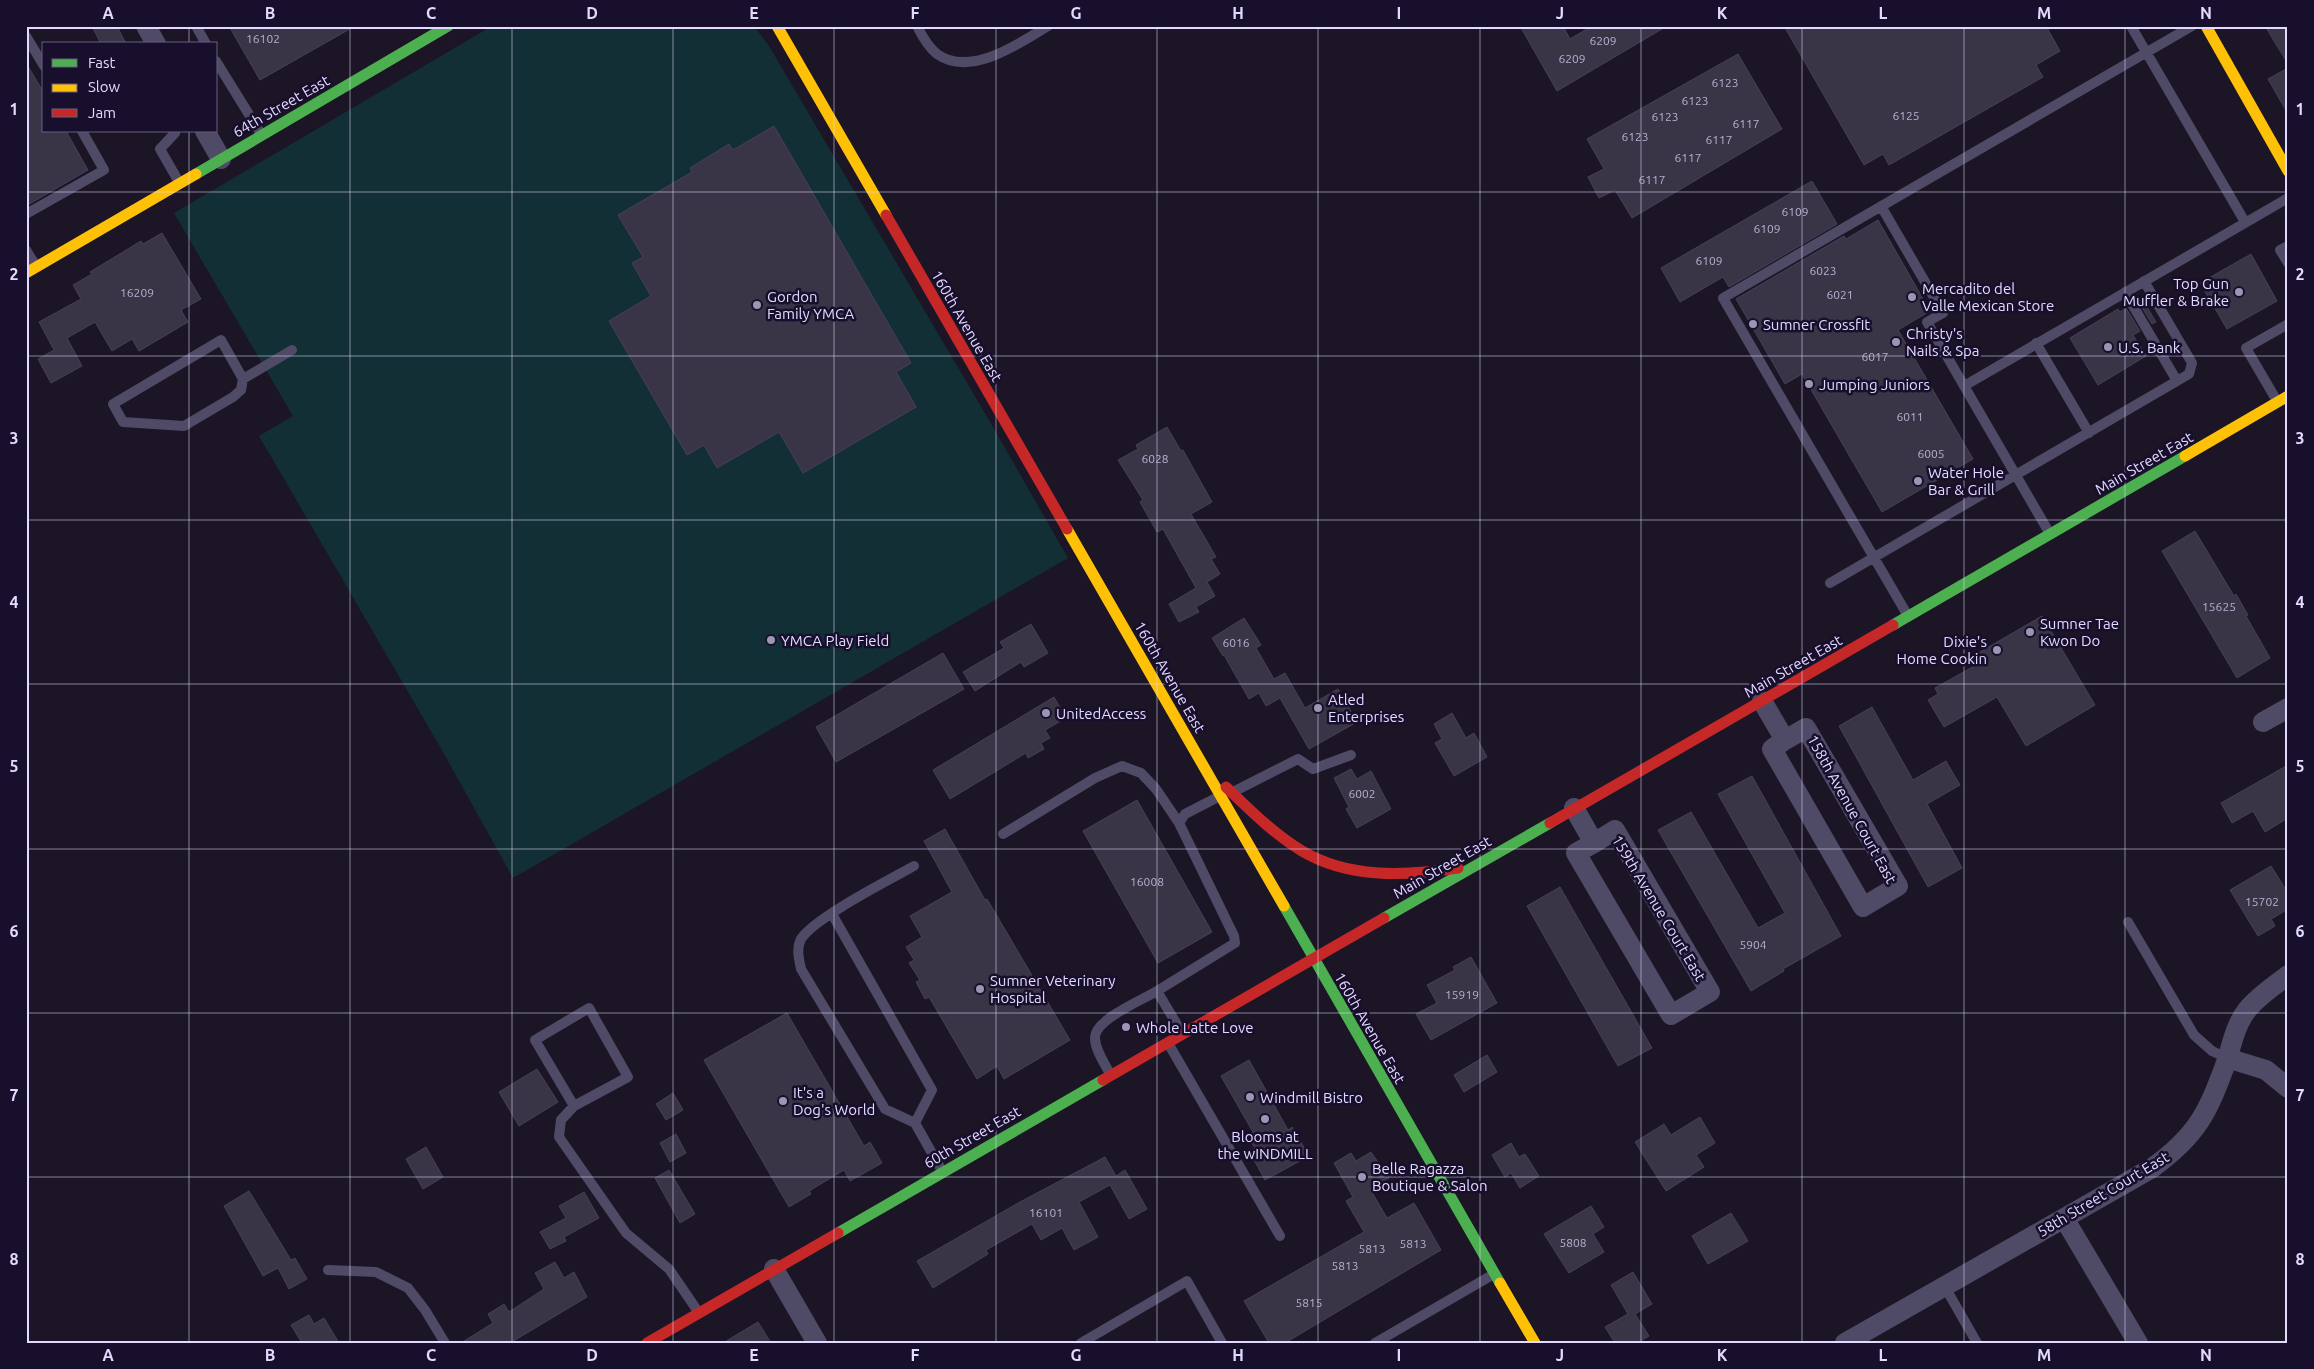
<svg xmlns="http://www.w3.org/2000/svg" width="2314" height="1369" font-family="Ubuntu,sans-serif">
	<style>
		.green { fill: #122f35 }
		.building { fill: #3a3447; stroke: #484058 }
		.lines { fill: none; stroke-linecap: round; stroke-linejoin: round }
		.lane { stroke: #4f4a66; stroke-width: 10 }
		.street { stroke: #4f4a66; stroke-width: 20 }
		.fast { stroke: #4caf50; stroke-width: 11 }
		.slow { stroke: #ffc107; stroke-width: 11 }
		.jam { stroke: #c62828; stroke-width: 11 }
		.grid { fill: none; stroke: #e3daff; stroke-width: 1; stroke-opacity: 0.55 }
		.poi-dot { fill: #9d95b3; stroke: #180f2c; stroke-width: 2 }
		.labels { text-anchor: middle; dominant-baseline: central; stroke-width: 5; stroke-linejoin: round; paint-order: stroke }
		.number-label { font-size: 12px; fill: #b9b0d1 }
		.street-label { font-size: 15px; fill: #e3daff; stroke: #180f2c }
		.poi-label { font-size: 15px; fill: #e3daff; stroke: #180f2c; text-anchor: start }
		.neatline { fill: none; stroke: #e3daff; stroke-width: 2 }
		.grid-label { font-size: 16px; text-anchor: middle; font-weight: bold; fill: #e3daff }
	</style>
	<rect width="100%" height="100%" fill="#1b1526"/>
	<path class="green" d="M492,26h262l15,20 224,381 75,131 -555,320 -74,-133 -180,-309 34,-20 -119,-203z"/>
	<path class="building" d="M92,26h25l9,18h-25z
		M229,26h126l-95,54z
		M1520,26h43l7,13 22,-13h75l-110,65z
		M1784,26h262l14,25 -24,14 7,12 -154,88 -6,-11 -19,11z
		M2265,26h23v38z
		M1738,54l44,75 -150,89 -17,-28 -16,8 -11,-21 16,-8 -17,-30z
		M26,63l18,30v38h22l22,39 -62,36z
		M2288,68v46l-20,-35z
		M774,126l137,237 -15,9 20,35 -113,66 -24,-41 -62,36 -13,-23 -17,10 -78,-134 42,-25 -19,-33 11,-6 -25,-42 74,-43 -2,-4 39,-24 4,6z
		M1812,181l25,43 -108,63 -6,-10 -43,25 -19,-34z
		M1878,220l52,91 -32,19 75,129 -91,53 -80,-138 -17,10 -49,-85 108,-63 2,3z
		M162,233l39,66 -20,11 7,12 -49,29 -7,-12 -20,12 -17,-29 -28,16 15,28 -31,17 -13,-24 16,-9 -15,-28 42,-23 -8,-14 19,-11 -2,-2 51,-31 2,3z
		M2251,254l26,47 -50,28 -27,-46z
		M2142,299l14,23 -4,2 -14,-23z
		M2126,308l14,23 -7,4 13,21 -48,29 -28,-47 48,-29 2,3z
		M1167,427l14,24 2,-1 29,52 -21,12 25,43 -5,2 9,15 -13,8 8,14 -19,11 3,5 -20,10 -10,-18 27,-16 -33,-59 -6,3 -17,-30 3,-2 -25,-40 20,-11 -2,-4z
		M2195,531l39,65 2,-2 12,21 -2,1 24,42 -33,20 -75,-127z
		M2042,616l53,89 -69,41 -29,-49 -53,30 -16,-27 10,-6 -3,-6 43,-24 -5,-8z
		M1244,618l17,27 -5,3 18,31 11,-6 20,35 33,-19 19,33 -48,27 -29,-51 -14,8 -7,-13 -10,6 -25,-44 -1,1 -11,-18z
		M1031,624l17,29 -24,14 -3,-5 -46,29 -12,-19 41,-24 -4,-6z
		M943,653l21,36 -128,73 -20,-35z
		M1054,697l12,21 -21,12 5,8 -9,5 3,6 -16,9 -2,-5 -76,46 -17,-29z
		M1872,707l41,73 33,-19 14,24 -33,19 35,64 -34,19 -89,-161z
		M1452,713l14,25 8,-5 13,24 -33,19 -19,-33 7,-4 -8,-15z
		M2288,765v53l-23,14 -12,-21 -21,12 -11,-20z
		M1351,769l6,10 14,-8 20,38 -34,19 -11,-19 3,-2 -15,-29z
		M1752,776l89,160 -58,33 1,2 -33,20 -93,-161 33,-18 67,116 27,-15 -67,-119z
		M1137,800l75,132 -54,31 -75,-132z
		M945,829l40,71 2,-1 83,141 -66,39 -7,-13 -20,13 -48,-82 -4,2 -9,-17 4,-2 -11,-17 5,-3 -8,-13 16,-10 -12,-21 42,-24 -28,-51z
		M2271,866l17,27v16l-17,10 4,7 -17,10 -28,-46z
		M1560,887l92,161 -34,18 -91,-160z
		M1471,957l26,46 -66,37 -15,-26 21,-11 -10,-18 28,-15 -2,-3z
		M787,1013l77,133 6,-4 12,21 -32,18 -6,-11 -35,21 2,3 -22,13 -85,-147z
		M1487,1055l10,17 -33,20 -10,-17z
		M1249,1060l39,70 4,-3 17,29 -44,24 -16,-29 6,-3 -4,-6 6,-3 -36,-63z
		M537,1069l21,33 -39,24 -20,-34z
		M673,1093l10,17 -17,10 -10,-16z
		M1700,1117l15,26 -19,12 8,12 -38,24 -31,-49 29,-18 7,11z
		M676,1134l10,19 -16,9 -10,-19z
		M1511,1143l8,14 6,-3 14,22 -19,12 -9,-15 -6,4 -13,-22z
		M426,1147l17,30 -20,12 -17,-30z
		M1371,1152l18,26 -19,11 17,29 27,-15 27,47 -156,93h-16l-25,-42 120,-69 -18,-31 7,-4 -19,-34 17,-10 5,8z
		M1105,1157l11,19 9,-6 22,39 -18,10 -19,-34 -31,17 19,35 -24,13 -12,-22 -21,12 -9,-16 -46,26 2,4 -55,34 -16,-27 103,-59z
		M669,1170l26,44 -15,9 -25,-45z
		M249,1191l42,69 4,-2 12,21 -18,10 -11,-21 -15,8 -39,-70z
		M584,1192l15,26 -35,19 2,4 -16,8 -10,-17 26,-14 -7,-12z
		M1591,1206l13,21 -11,7 11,18 -35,21 -25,-39z
		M1731,1213l17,28 -40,23 -16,-28z
		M555,1262l9,16 10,-6 13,25 -77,46h-49l32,-20 -5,-9 16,-10 5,8 35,-23 -9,-16z
		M1633,1272l19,32 -17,10 14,22 -12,7h-22l-10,-16 23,-13 -17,-29z
		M309,1315l5,9 10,-6 15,25h-37l-11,-18z
		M758,1322l13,21h-48z"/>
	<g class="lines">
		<path class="lane" d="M196,26l10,18
			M917,26c5,10 11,21 20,28 33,24 83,-11 111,-28
			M2131,26l114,196
			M26,36l18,30
			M216,61l45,73
			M174,131l1,2 -15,16 19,33
			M1881,206l62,107 -16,9 123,212
			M26,214l78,-44 -22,-39
			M2288,246l-8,4 8,13
			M26,250l10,16
			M2125,292l52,89
			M2036,343l53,90
			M243,379l-22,-39 -108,64 10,18 61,4 49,-29 8,-7 2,-11 49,-29
			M1964,386l324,-188
			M2277,401l-31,-53 42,-24
			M1830,583l359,-209 3,-11 -48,-82
			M1908,616l-185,-318 469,-272
			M1233,792l65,-33 15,10 38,-14
			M1003,834l92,-56 27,-12 19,7 15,16 23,34
			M914,866c-25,14 -100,52 -113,73 -5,10 -2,20 0,30l84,140 30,14 27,48
			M832,914l100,176 -17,33
			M2128,922l66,113 18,16 15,7
			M1182,1033l-25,-42 78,-48 -1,-7 -55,-113 6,-9 35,-18
			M1168,1043l112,193
			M1110,1074c-5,-10 -15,-24 -15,-36 -1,-18 47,-38 62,-47
			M574,1106l-39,-66 54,-32 39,69 -54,29 -13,14 -2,17 67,96 43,36 30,44
			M328,1270l48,2 32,16 17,22 20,33
			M1945,1287l32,56
			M1081,1343l106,-62 35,62
			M1375,1343l119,-69"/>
		<path class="street" d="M146,26l10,18
			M205,131l16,28
			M1762,701l23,39 -13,9 91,158 35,-21 -92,-158 -21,12
			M2263,722l25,-14
			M1574,808l20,35 -18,10 95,162 39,-23 -95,-162 -21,13
			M2227,1058l39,12 22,18
			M2064,1218l74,125
			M774,1269l43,74
			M1845,1343l307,-175c46,-33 56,-56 75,-108 5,-17 9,-36 20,-50 11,-14 27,-24 41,-35"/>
		<path class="fast" d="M196,174l252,-148
			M1893,625l292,-169
			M1284,906l216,377
			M1384,918l166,-95
			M838,1233l265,-153"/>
		<path class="slow" d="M777,26l109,189
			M2206,26l82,145
			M26,273l170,-99
			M2185,456l103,-60
			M1067,529l217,377
			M1500,1283l35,60"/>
		<path class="jam" d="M886,215l181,314
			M1226,787c24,23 48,47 76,64 47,28 104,25 156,17
			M1550,823l343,-198
			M1103,1080l281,-162
			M647,1343l191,-110"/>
	</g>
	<path class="grid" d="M189,26v18M350,26v1317M512,26v1317M673,26v1317M834,26v1317M996,26v1317M1157,26v1317M1318,26v1317M1480,26v1317M1641,26v1317M1802,26v1317M1964,26v1317M2125,26v1317M189,131v1212M26,192h2262M26,356h2262M26,520h2262M26,684h2262M26,849h2262M26,1013h2262M26,1177h2262"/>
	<g class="poi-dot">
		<circle cx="2239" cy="292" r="5"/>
		<circle cx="1912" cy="297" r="5"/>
		<circle cx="757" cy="305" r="5"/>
		<circle cx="1753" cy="324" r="5"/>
		<circle cx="1896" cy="342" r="5"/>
		<circle cx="2108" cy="347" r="5"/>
		<circle cx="1809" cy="384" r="5"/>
		<circle cx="1918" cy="481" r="5"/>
		<circle cx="2030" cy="632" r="5"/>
		<circle cx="771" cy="640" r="5"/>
		<circle cx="1997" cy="650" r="5"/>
		<circle cx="1318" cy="708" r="5"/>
		<circle cx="1046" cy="713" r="5"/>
		<circle cx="980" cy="989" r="5"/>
		<circle cx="1126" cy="1027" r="5"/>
		<circle cx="1250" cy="1097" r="5"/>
		<circle cx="783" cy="1101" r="5"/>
		<circle cx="1265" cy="1119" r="5"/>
		<circle cx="1362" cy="1177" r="5"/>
	</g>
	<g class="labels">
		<g class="number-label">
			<text x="263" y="38">16102</text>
			<text x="1603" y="40">6209</text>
			<text x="1572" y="58">6209</text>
			<text x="1725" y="82">6123</text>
			<text x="1695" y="100">6123</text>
			<text x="1906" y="115">6125</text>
			<text x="1665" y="116">6123</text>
			<text x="1746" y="123">6117</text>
			<text x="1635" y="136">6123</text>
			<text x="1719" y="139">6117</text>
			<text x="1688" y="157">6117</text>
			<text x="1652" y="179">6117</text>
			<text x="1795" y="211">6109</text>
			<text x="1767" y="228">6109</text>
			<text x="1709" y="260">6109</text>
			<text x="1823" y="270">6023</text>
			<text x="137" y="292">16209</text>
			<text x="1840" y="294">6021</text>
			<text x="1875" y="356">6017</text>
			<text x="1910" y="416">6011</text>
			<text x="1931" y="453">6005</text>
			<text x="1155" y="458">6028</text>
			<text x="2219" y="606">15625</text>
			<text x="1236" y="642">6016</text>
			<text x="1362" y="793">6002</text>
			<text x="1147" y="881">16008</text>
			<text x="2262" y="901">15702</text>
			<text x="1753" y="944">5904</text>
			<text x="1462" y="994">15919</text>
			<text x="1046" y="1212">16101</text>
			<text x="1573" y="1242">5808</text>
			<text x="1413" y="1243">5813</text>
			<text x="1372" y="1248">5813</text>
			<text x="1345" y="1265">5813</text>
			<text x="1309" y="1302">5815</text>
		</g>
		<g class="street-label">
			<text transform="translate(281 106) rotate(-30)">64th Street East</text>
			<text transform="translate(967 326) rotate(60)">160th Avenue East</text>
			<text transform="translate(2144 463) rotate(-30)">Main Street East</text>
			<text transform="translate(1793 666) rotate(-30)">Main Street East</text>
			<text transform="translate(1170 677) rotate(60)">160th Avenue East</text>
			<text transform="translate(1852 809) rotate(61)">158th Avenue Court East</text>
			<text transform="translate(1442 867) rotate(-30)">Main Street East</text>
			<text transform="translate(1659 908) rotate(59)">159th Avenue Court East</text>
			<text transform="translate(1370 1028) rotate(60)">160th Avenue East</text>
			<text transform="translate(972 1137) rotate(-30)">60th Street East</text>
			<text transform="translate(2103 1194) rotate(-31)">58th Street Court East</text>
		</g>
		<g class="poi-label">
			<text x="2229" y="283" text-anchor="end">Top Gun<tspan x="2229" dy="17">Muffler &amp; Brake</tspan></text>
			<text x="1922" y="288">Mercadito del<tspan x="1922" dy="17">Valle Mexican Store</tspan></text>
			<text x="767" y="296">Gordon<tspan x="767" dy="17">Family YMCA</tspan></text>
			<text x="1763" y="324">Sumner Crossfit</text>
			<text x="1906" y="333">Christy's<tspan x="1906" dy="17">Nails &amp; Spa</tspan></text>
			<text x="2118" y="347">U.S. Bank</text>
			<text x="1819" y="384">Jumping Juniors</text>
			<text x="1928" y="472">Water Hole<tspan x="1928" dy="17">Bar &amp; Grill</tspan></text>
			<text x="2040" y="623">Sumner Tae<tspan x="2040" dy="17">Kwon Do</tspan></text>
			<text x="781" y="640">YMCA Play Field</text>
			<text x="1987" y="641" text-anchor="end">Dixie's<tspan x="1987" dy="17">Home Cookin</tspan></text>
			<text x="1328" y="699">Atled<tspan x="1328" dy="17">Enterprises</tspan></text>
			<text x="1056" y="713">UnitedAccess</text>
			<text x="990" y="980">Sumner Veterinary<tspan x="990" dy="17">Hospital</tspan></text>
			<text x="1136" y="1027">Whole Latte Love</text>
			<text x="793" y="1092">It's a<tspan x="793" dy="17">Dog's World</tspan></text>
			<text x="1260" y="1097">Windmill Bistro</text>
			<text x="1265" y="1136" text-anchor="middle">Blooms at<tspan x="1265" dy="17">the wINDMILL</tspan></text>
			<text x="1372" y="1168">Belle Ragazza<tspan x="1372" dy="17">Boutique &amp; Salon</tspan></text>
		</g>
	</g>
	<rect width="2314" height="1369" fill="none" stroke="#180f2c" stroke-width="55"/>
	<rect x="42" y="42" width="175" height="90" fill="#180f2c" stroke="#696080"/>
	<rect x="52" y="59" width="25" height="8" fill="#4caf50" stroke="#696080"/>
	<text x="88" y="68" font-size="15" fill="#e3daff">Fast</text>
	<rect x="52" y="84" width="25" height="8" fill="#ffc107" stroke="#696080"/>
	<text x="88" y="92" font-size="15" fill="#e3daff">Slow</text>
	<rect x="52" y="109" width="25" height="8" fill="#c62828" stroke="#696080"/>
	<text x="88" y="118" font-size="15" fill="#e3daff">Jam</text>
	<rect x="28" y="28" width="2258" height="1314" class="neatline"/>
	<g class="grid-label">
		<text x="108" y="19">A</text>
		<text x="270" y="19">B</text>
		<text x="431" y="19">C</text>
		<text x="592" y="19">D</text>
		<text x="754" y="19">E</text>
		<text x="915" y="19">F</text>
		<text x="1076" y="19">G</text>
		<text x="1238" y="19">H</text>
		<text x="1399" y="19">I</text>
		<text x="1560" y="19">J</text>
		<text x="1722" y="19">K</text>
		<text x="1883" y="19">L</text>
		<text x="2044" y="19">M</text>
		<text x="2206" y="19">N</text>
		<text x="14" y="115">1</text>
		<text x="2300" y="115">1</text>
		<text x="14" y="280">2</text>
		<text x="2300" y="280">2</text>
		<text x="14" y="444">3</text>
		<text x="2300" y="444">3</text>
		<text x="14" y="608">4</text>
		<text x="2300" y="608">4</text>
		<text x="14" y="772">5</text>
		<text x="2300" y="772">5</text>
		<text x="14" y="937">6</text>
		<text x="2300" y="937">6</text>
		<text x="14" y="1101">7</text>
		<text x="2300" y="1101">7</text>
		<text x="14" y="1265">8</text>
		<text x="2300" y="1265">8</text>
		<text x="108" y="1361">A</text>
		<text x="270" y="1361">B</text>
		<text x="431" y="1361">C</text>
		<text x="592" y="1361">D</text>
		<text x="754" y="1361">E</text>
		<text x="915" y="1361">F</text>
		<text x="1076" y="1361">G</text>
		<text x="1238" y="1361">H</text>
		<text x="1399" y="1361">I</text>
		<text x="1560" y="1361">J</text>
		<text x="1722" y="1361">K</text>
		<text x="1883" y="1361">L</text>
		<text x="2044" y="1361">M</text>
		<text x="2206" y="1361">N</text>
	</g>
</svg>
